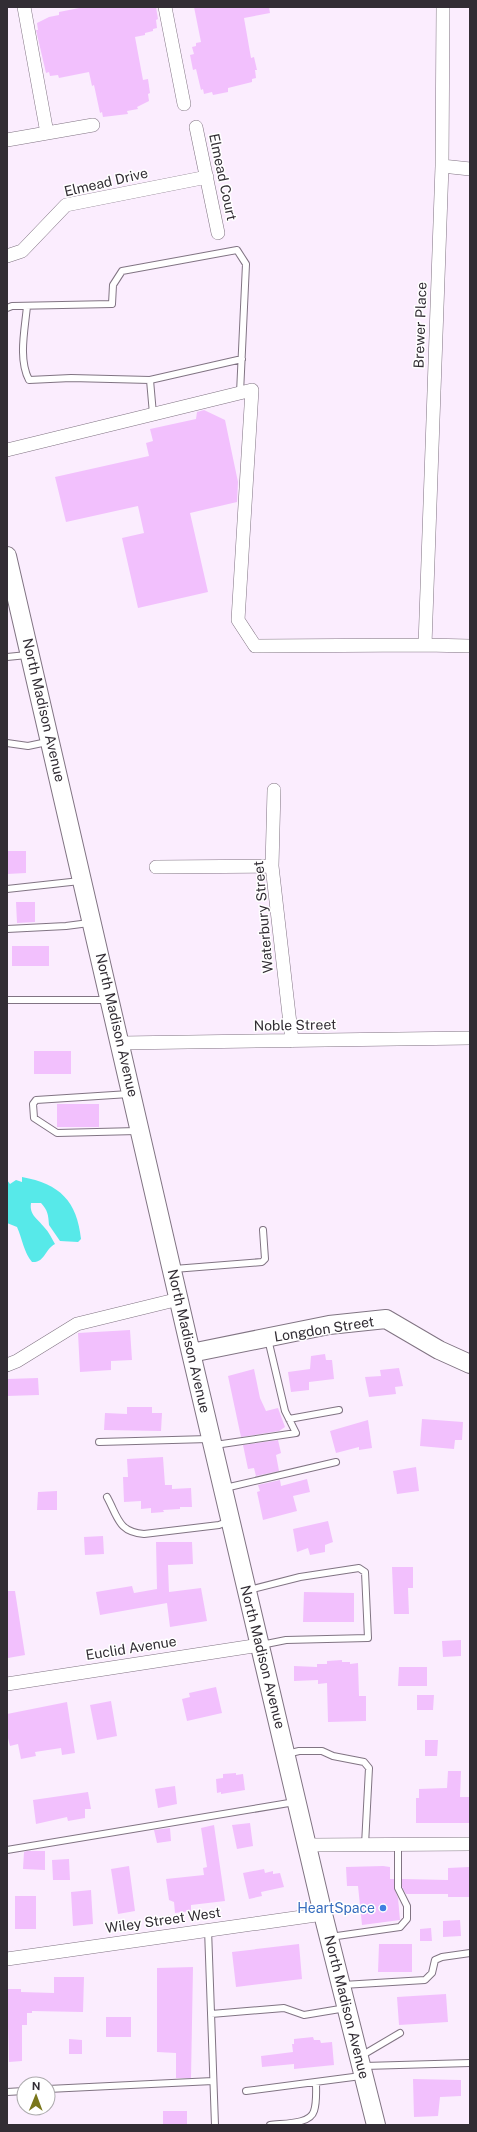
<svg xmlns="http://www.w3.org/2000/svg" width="477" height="2132" font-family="'Public Sans',sans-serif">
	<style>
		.water { fill: #57e9e9 }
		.building { fill: #f2c0fd }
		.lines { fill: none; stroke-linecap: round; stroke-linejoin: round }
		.lane-casing { stroke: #817483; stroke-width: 8 }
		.street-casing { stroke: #817483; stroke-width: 14 }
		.secondary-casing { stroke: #817483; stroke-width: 20 }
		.lane { stroke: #fff; stroke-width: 6 }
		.street { stroke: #fff; stroke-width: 13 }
		.secondary { stroke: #fff; stroke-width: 18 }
		.shop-dot { fill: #3f7fe0; stroke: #fff; stroke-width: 1.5 }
		.labels { text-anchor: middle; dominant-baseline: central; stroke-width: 3; stroke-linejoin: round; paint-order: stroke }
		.street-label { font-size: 14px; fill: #322d34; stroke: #fff }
		.shop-label { font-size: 14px; fill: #366cbe; stroke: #fff; text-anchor: end }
	</style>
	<rect width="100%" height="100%" fill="#fbedfe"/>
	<path class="water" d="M22,1177c38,7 55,24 59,62l-3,3 -18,-1 -11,-16c-1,-11 -1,-14 -8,-22h-10c-2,12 7,16 13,24 5,5 8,12 11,17 -10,5 -10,19 -23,18 -8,-9 -10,-24 -15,-35l-10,-4v-43l3,4 6,-4 6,2z"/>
	<path class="building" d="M84,7h72l2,12 -2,1 1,8 -4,1v2l-8,2v2l-10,2 8,43 5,-1 2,14 -2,1 1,7 -12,6 1,2 -11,2 1,3 -25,3 -1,-5 -2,1 -6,-28 -2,1 -3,-14 -30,6 -1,-3 -8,1 -1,-4 -3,1 -10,-43h2l-1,-7 12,-6 10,-2v-3z
		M194,7h75l1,6 -26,5 7,40 3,-1 3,13h-2l1,8 -4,1v3l-24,6v4l-15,3 -1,-3 -8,2 -1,-5 -2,1 -5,-21 -3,1 -3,-15 4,-1 -2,-7 4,-1v-3l5,-1z
		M204,410l21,10 13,62 -1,20 -47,11 18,79 -70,16 -16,-70 22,-5 -6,-27 -72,16 -11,-45 94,-21 -3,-13 7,-2 -3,-12 46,-10 1,-7z
		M7,851h19v22l-19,1z
		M16,902h19v20l-18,1z
		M12,946h37v20h-37z
		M34,1051h37v23h-37z
		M57,1104h42v23h-42z
		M130,1330l2,30 -21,1v9l-31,2 -2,-39z
		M325,1354l1,6h6l2,19 -25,3v8l-18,2 -3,-20 22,-3 1,-13z
		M399,1368l4,18 -8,1 1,7 -27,3 -4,-20 16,-1 -1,-6z
		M254,1369l6,29 6,13 12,-3 7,19 -6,4 -38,6 -13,-61z
		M38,1378l1,17 -32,1v-17z
		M127,1407h25v6h10l-1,18 -57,-1 1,-17 22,1z
		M422,1419l41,3 -1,18h-7l-1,9 -34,-3z
		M368,1420l4,28 -13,2v-3l-23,6 -6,-22z
		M278,1440l3,13 -5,2 3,16 -23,5 -2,-8 -6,1 -5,-24z
		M163,1457l2,28h7v4l19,-1 1,19h-12v2l-17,1 1,2 -13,1v-5l-10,1v-8l-17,1 -1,-25h5l-1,-18z
		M416,1467l3,24 -22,3 -4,-23z
		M307,1479l3,13 -17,4 4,15 -34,9 -6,-28 3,-1 -2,-6 22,-5 1,6z
		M57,1491v19h-20l1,-18z
		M328,1521l5,21 -8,3v7l-15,3 -2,-7 -11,4 -4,-23z
		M103,1536l1,18 -19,1 -1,-18z
		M156,1542h36l1,22 -25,1 1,27 32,-4 6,33 -37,6 -3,-24 -67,12 -4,-23 36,-6 2,7 23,-4z
		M392,1567h21v21h-5l1,26h-15z
		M7,1591h8l10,64 -17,3z
		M304,1592l50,1v29h-51z
		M461,1640v16l-18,1 -1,-16z
		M342,1660v2h8v2l8,-1 1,33h7v25l-38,1 -1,-39 -9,1v-4l-24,1v-15l23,1v-3h10v-3z
		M399,1667h28v19h-29z
		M216,1687l6,26 -35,8 -5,-22 8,-2 -1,-4z
		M417,1695h17l-1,15h-16z
		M111,1701l6,35 -20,4 -7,-35z
		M67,1702l8,51 -13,2 -1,-7 -26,4 1,4 -15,3 -3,-15 -8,2 -3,-12v-20z
		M425,1740h13l-1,16h-12z
		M448,1771h13l-1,26h10v26h-54v-25h3v-9l28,-1z
		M236,1773v2l7,-1 2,16 -24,4v-2l-4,1 -1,-14 7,-1v-4z
		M175,1786l2,18 -19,4 -3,-19z
		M88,1792l3,17h-6v9l-17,3 -1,-4 -31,7 -3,-24z
		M250,1823l3,23 -16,3 -5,-24z
		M214,1825l11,76 -34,4v6l-16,2 -1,-11 -5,-2 -3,-21 38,-4 -1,-7 4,-1 -6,-39z
		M170,1828l1,13 -14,2 -3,-13z
		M27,1851h18v19l-22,-1 1,-17z
		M69,1859l1,21h-17l-1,-20z
		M129,1866l6,45 -17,3 -7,-45z
		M383,1866l7,1v12h4v9l4,10 2,22 -38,5 -4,-39h-11l-1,-19z
		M469,1867v30h-21v-3h-42l-4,-7v-8l46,1v-12z
		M264,1869l1,4 8,-2v3l7,-1 4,14 -23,5 1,4 -13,3 -6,-26z
		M91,1890l2,34 -20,2 -2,-34z
		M15,1896h21v33h-21z
		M460,1920l1,16 -18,1v-16z
		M431,1928l1,13h-12v-12z
		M299,1944l3,35 -66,8 -4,-35z
		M379,1944h33v28h-34z
		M193,1967l-2,111h-15v-25l-19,-1v-84z
		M54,1977h30l-1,35 -51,-1v2h-5v12h-5v36l-13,1 -2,-73h14v3l33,1z
		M446,1994l2,28 -49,3 -2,-28z
		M106,2017h25v20h-25z
		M313,2037l1,3h6l1,3 11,-1 2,23 -40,4v-5l-32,3 -1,-11 32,-4 -1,-8h2v-5z
		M69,2039l13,1v14h-13z
		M413,2079l48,1v16l-21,1 -2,19 -24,1z
		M163,2111h24v14h-24z"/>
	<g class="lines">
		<g class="lane-casing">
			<path id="lane" d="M27,306c-2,23 -9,53 2,74l42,-2 79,2 3,34
				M7,308l5,-2 100,-2 1,-19 9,-14 115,-21 9,14 -6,129
				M150,380l92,-21
				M7,657l20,-2
				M7,743l21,3 19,-4
				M7,889l73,-8
				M7,929l59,-3 23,-3
				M7,1000h100
				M129,1094l-93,6 -3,4 1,14 23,15 80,-2
				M174,1269l88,-7 3,-3 -2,-29
				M289,1419l50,-9
				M99,1442l110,-3
				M215,1445l81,-12 -11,-22 -17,-72
				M225,1488l111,-26
				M107,1497c11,20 11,35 37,37l75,-9 10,-4
				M249,1590l51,-13 59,-9 6,4 3,66 -82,2 -25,5
				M287,1754l12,-3h23l11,5 31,6 5,6 -4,77
				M7,1850l288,-48
				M208,1929l7,196
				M330,1937l70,-10 7,-8v-13l-9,-18v-43
				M343,1985l82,-5 7,-7 3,-13 7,-3 28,-4
				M211,2014l73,-6 20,7 42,-7
				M361,2056l39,-23
				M364,2066l106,-3
				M48,2089l165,-8
				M246,2091l115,-15
				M7,2092l17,-1
				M270,2125c12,-2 40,0 44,-14 3,-9 2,-20 2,-29"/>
		</g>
		<g class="street-casing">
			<path id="street" d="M24,7l23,126
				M165,7l19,97
				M196,127l22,106
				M7,140l86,-15
				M442,166l28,3
				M7,256l15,-5 44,-46 141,-28
				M7,450l245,-60 -14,230 17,26 170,-1 45,1
				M425,645l17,-479 1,-159
				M274,790l-2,76 20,175
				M156,867l116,-1
				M121,1043l349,-5
				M7,1365l10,-4 60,-37 102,-25
				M7,1684l253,-39
				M309,1845l161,-1
				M7,1959l316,-45"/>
		</g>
		<g class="secondary-casing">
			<path id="secondary" d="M7,556l184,797 132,561 53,211
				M191,1353l138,-28 57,-6 53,31 31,14"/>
		</g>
		<use href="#lane" class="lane"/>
		<use href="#street" class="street"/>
		<use href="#secondary" class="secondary"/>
	</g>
	<circle class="shop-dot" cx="383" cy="1908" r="4"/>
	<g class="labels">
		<g class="street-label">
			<text transform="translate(223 177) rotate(78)">Elmead Court</text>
			<text transform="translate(106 182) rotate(-13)">Elmead Drive</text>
			<text transform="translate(420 325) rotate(-88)">Brewer Place</text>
			<text transform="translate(44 710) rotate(77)">North Madison Avenue</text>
			<text transform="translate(263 917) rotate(-95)">Waterbury Street</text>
			<text transform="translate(117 1025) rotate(77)">North Madison Avenue</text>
			<text transform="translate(295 1025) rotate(-1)">Noble Street</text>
			<text transform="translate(324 1329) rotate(-9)">Longdon Street</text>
			<text transform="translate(189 1341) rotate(77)">North Madison Avenue</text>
			<text transform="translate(131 1648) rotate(-9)">Euclid Avenue</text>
			<text transform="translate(263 1657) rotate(76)">North Madison Avenue</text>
			<text transform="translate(163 1920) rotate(-8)">Wiley Street West</text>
			<text transform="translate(347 2007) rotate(76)">North Madison Avenue</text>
		</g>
		<g class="shop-label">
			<text x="375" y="1908">HeartSpace</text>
		</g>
	</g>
	<rect width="477" height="2132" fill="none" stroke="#322d34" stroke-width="16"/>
	<g transform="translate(36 2096) rotate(1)"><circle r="19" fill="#ffffff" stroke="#adabae"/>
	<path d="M0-3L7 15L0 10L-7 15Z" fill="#79761b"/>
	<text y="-6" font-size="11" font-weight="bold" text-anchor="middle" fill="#322d34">N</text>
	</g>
</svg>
